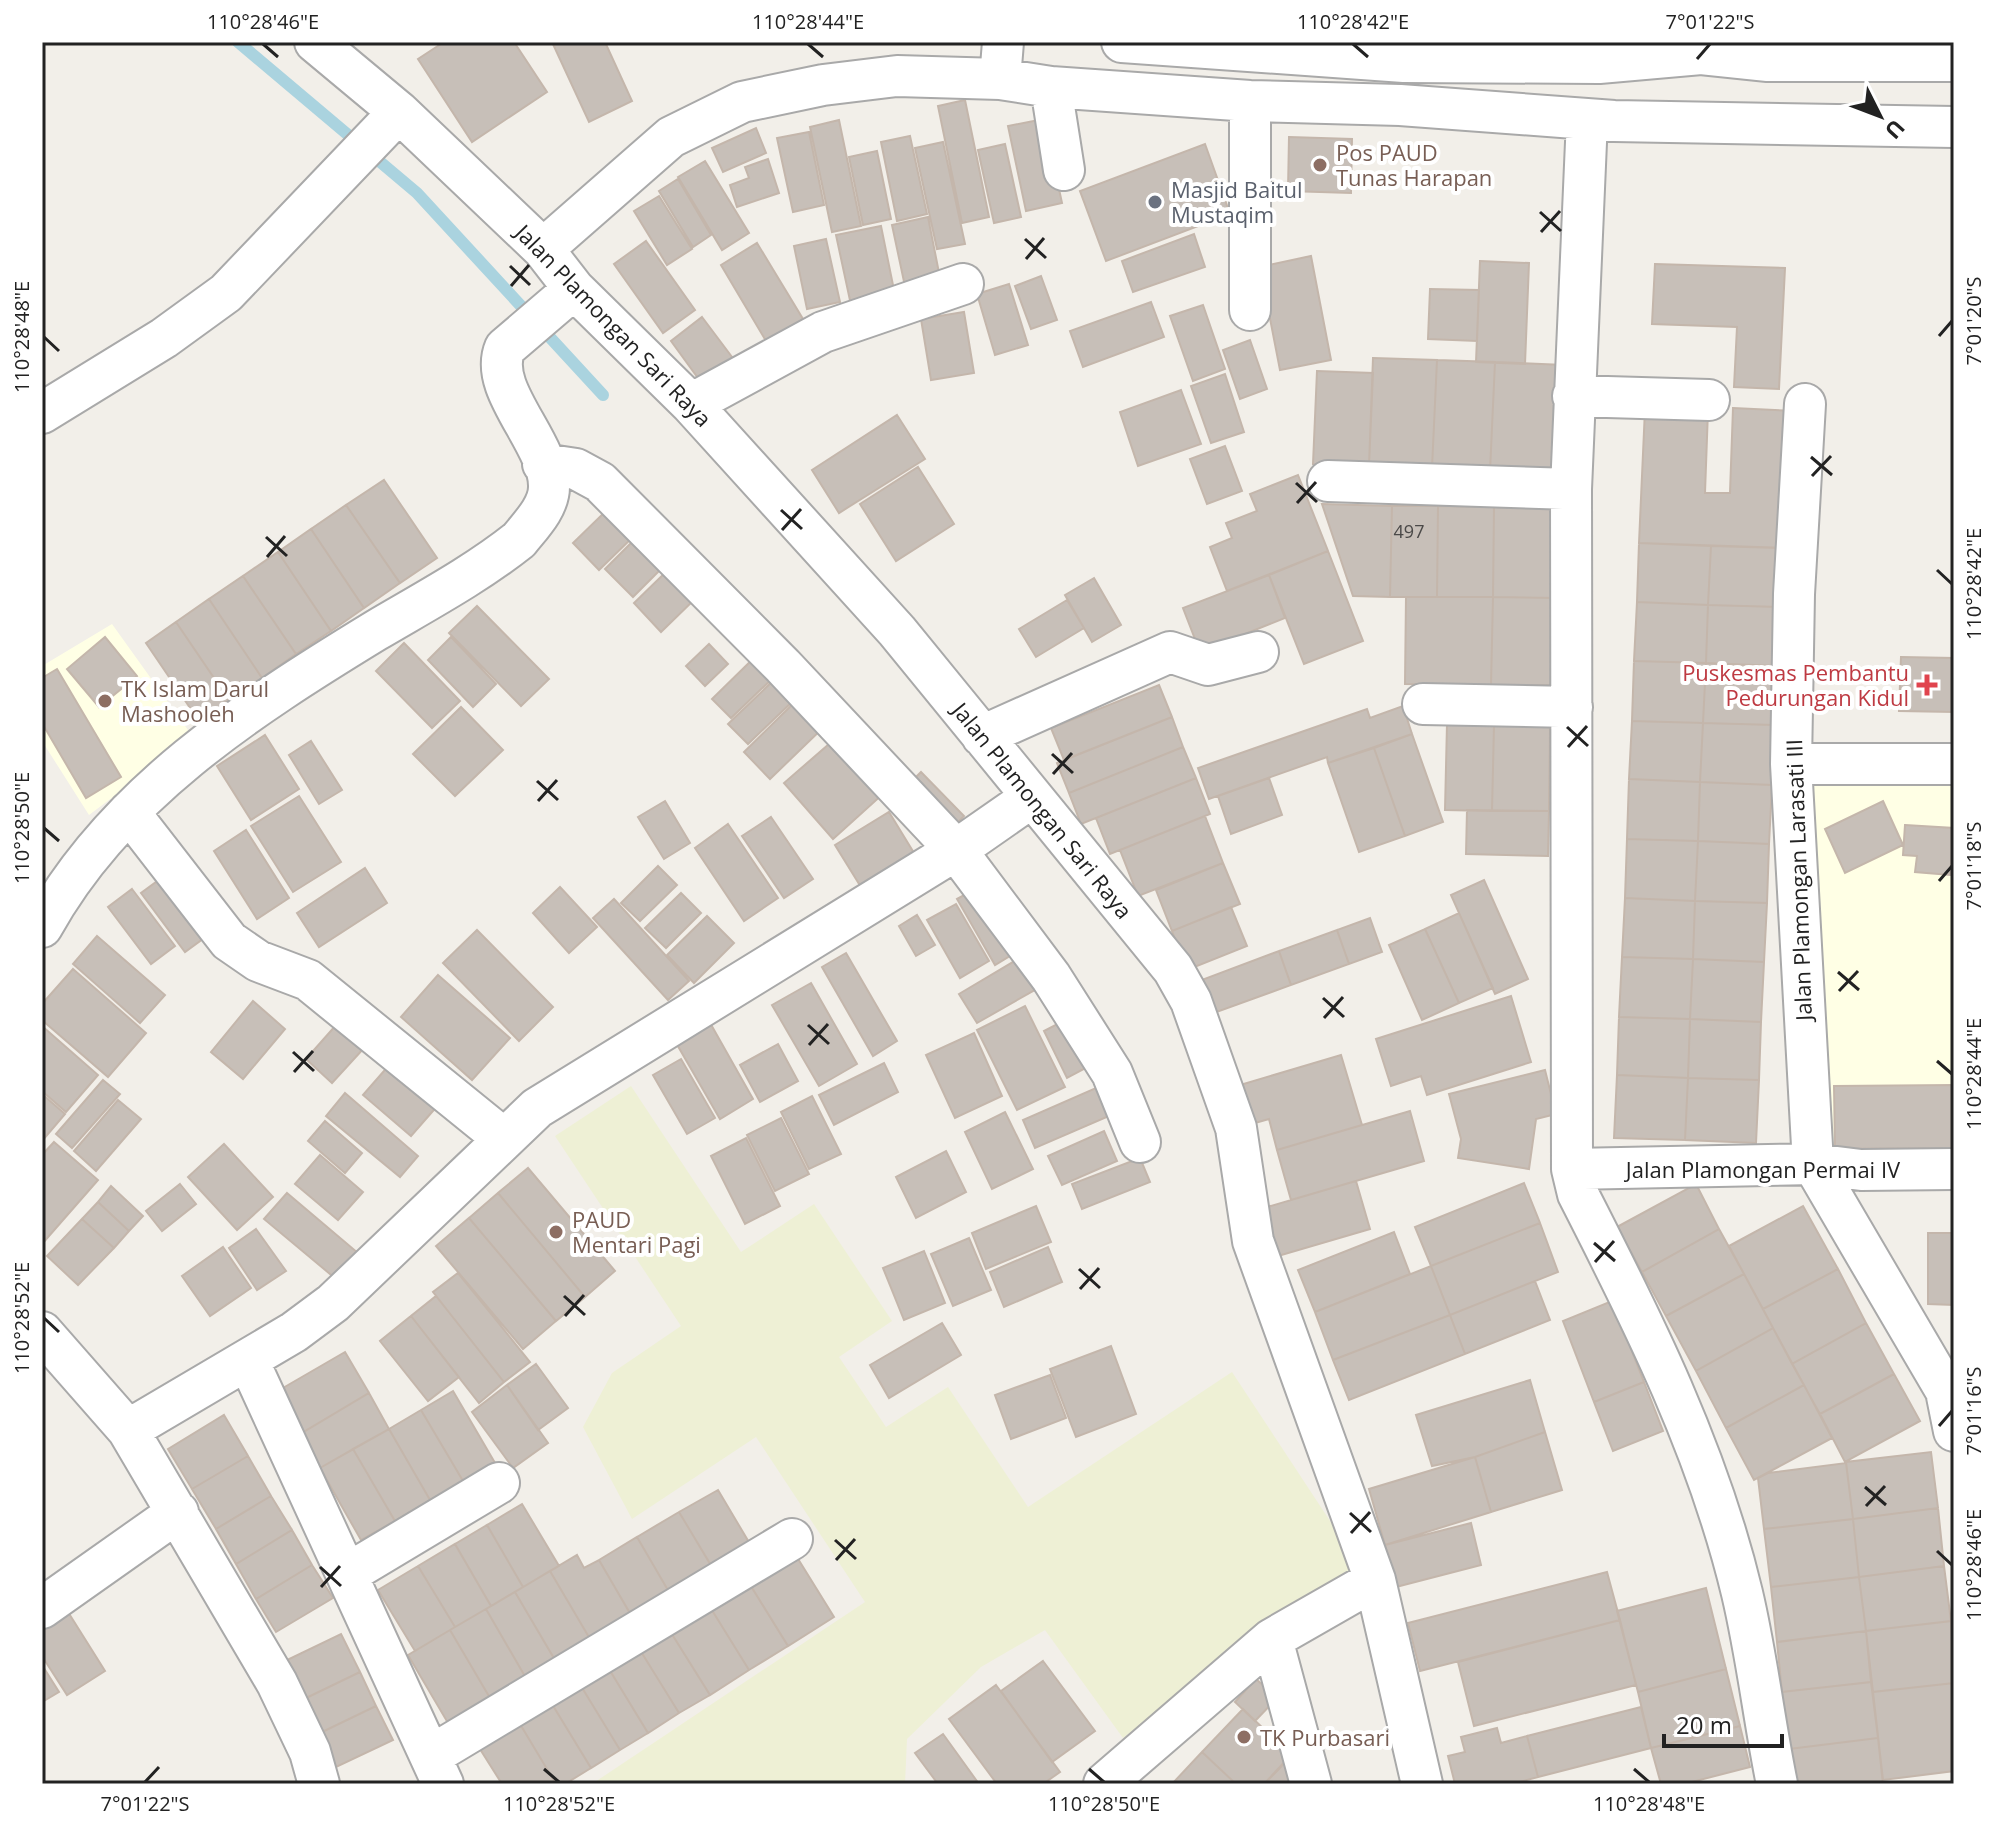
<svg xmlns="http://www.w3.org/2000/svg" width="1996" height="1826" font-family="'Open Sans',sans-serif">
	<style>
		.education { fill: #ffffe5 }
		.farmland { fill: #eef0d5 }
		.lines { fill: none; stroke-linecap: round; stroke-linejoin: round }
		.stream { stroke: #aad3df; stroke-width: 12 }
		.building { fill: #c7bfb8; stroke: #c4b6ab; stroke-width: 2 }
		.minor-casing { stroke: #a9a9a9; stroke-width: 44 }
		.minor { stroke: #fff; stroke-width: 40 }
		.ticks { fill: none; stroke: #222; stroke-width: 3 }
		.education-dot { fill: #8d6e63; stroke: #fff; stroke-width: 3 }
		.worship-dot { fill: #6b7280; stroke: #fff; stroke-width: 3 }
		.health-dot { fill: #e0444e; stroke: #fff; stroke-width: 3 }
		.labels { text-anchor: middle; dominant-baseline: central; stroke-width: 8; stroke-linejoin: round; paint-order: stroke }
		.number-label { font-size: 18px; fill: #4b4948 }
		.education-label { font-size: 22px; fill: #785e54; stroke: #fff; text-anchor: start }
		.worship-label { font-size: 22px; fill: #5b616d; stroke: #fff; text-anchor: start }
		.street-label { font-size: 22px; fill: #222; stroke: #fff }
		.health-label { font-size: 22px; fill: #be3a42; stroke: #fff; text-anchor: end }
		.neatline { fill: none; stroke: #222; stroke-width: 3 }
		.ticks-label { font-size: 20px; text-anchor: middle; fill: #222 }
	</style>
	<rect width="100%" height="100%" fill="#f2efe9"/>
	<path class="education" d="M112,624l81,113 -104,78 -47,-74v-75z
		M1807,778l147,4v372l-134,1z"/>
	<path class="farmland" d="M631,1086l110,166 73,-48 78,117 -53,36 47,70 62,-40 80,120 204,-135 127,193 -236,173 -78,-108 -64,37 -74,72 -2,45h-313l273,-182 -109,-165 -124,82 -49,-92 29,-54 69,-47 -126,-190z"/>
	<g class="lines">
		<path class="stream" d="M238,42l179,151 186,202"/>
	</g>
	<path class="building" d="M444,42h70l33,50 -75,50 -54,-83z
		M552,42h53l27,59 -43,21z
		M965,100l24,117 -27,6 -24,-117z
		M1044,119l18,84 -36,8 -18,-85z
		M839,120l22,106 -29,6 -22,-105z
		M756,128l10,25 -43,19 -11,-24z
		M809,132l15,73 -31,7 -16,-74z
		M910,136l17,78 -30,7 -16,-79z
		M1289,137l63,2 -1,54 -63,-2z
		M943,142l22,102 -28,5 -22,-101z
		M1005,144l16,73 -27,6 -16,-73z
		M1205,144l25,70 -124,47 -26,-70z
		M877,151l14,68 -28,6 -14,-68z
		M768,159l11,34 -42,14 -7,-22 19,-7 -4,-11z
		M705,161l44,72 -27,17 -44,-73z
		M678,179l33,56 -18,12 -34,-56z
		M659,196l33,53 -25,16 -33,-54z
		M928,217l13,66 -35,8 -14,-66z
		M881,226l14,69 -44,10 -15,-70z
		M1194,234l11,33 -72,25 -11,-31z
		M826,239l14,63 -33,7 -13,-63z
		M646,241l49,69 -32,23 -49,-69z
		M757,243l46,76 -37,22 -45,-76z
		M1311,256l20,104 -51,10 -20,-103z
		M1480,261l49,2 -4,101 -49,-2z
		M1655,264l130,4 -6,121 -45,-2 3,-60 -85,-3z
		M1041,276l16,44 -26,9 -16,-43z
		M1009,284l19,61 -33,10 -18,-61z
		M1430,289l49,1 -2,51 -49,-2z
		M1151,302l13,35 -81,30 -13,-36z
		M1203,305l22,64 -32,12 -23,-65z
		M964,312l10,61 -43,7 -10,-61z
		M702,317l36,48 -32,24 -35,-48z
		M1250,340l17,49 -27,10 -17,-49z
		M1373,358l64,2 -5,108 -63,-2z
		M1437,360l58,2 -5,109 -58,-3z
		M1495,362l69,3 -4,108 -70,-2z
		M1317,371l56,2 -4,93 -56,-2z
		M1225,374l19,58 -33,11 -20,-57z
		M1181,390l20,54 -63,22 -18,-54z
		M1733,408l62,3 -5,137 -151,-5 6,-134 63,1 -3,83h25z
		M897,415l28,44 -86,54 -27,-43z
		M1225,446l17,45 -35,13 -17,-45z
		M918,467l36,57 -58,37 -36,-57z
		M1298,475l30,76 -101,40 -17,-44 22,-9 -6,-15 31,-12 -7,-17z
		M384,480l53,78 -37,25 -54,-78z
		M1322,504l70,2 -2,91 -37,-1z
		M346,505l54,78 -36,25 -53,-79z
		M1392,506h46l-1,91h-47z
		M1438,506l56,1 -1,90h-56z
		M1494,507l62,1 -1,90 -62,-1z
		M609,508l26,27 -36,35 -26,-27z
		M311,529l53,79 -33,23 -53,-79z
		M635,539l28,28 -30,30 -28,-28z
		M1639,543l72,3 -3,59 -71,-3z
		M1711,546l71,2 -3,59 -71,-2z
		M1328,551l35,90 -59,23 -35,-89z
		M278,552l53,79 -35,23 -53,-78z
		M670,568l27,29 -36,35 -27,-29z
		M1269,575l16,43 -85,34 -17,-44z
		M243,576l53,78 -34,24 -53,-79z
		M1094,578l27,47 -29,17 -27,-47z
		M1406,597h87l-2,88 -86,-1z
		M1493,597l62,1 -2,87h-62z
		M209,599l53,79 -33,22 -53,-78z
		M1067,600l17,28 -48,29 -17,-28z
		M1637,602l71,3 -2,58 -72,-2z
		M1708,605l71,2 -3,59 -70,-3z
		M477,606l72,73 -28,27 -72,-73z
		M176,622l53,78 -30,21 -53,-78z
		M105,637l32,39 -38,31 -32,-38z
		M451,637l45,47 -23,23 -45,-47z
		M404,643l56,58 -28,27 -56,-57z
		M709,644l19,20 -23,22 -19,-20z
		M756,656l20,19 -45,43 -19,-19z
		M1901,657l53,1v54l-55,-1z
		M1634,661l72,2 -3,60 -71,-2z
		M1706,663l70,3 -2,59 -71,-2z
		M57,669l64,108 -35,21 -44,-75v-45z
		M774,680l20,20 -46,44 -20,-20z
		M1159,685l13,32 -108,43 -13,-32z
		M801,696l27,27 -58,56 -26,-27z
		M1403,706l9,28 -84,29 -1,-6 -118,42 -11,-31 169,-59 3,9z
		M461,707l42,43 -48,46 -42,-42z
		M1172,717l11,30 -114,46 -12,-30z
		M1632,721l71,2 -3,59 -71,-3z
		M1703,723l71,2 -2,60 -72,-3z
		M1447,724l47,1 -2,86 -47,-1z
		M1494,725l56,1 -1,85h-57z
		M1412,734l31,88 -38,14 -31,-88z
		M265,735l34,54 -48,31 -34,-54z
		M836,738l48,55 -51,46 -49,-56z
		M311,741l31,49 -23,14 -30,-49z
		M1183,747l13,31 -115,46 -12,-31z
		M1374,748l31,88 -46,16 -31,-89z
		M921,772l43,44 -17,18 -43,-45z
		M1196,778l14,36 -100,40 -14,-36z
		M1269,778l13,37 -51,19 -13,-38z
		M1629,779l71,3 -2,59 -71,-2z
		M1700,782l72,3 -3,59 -71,-3z
		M299,796l42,66 -48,30 -42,-66z
		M665,801l25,42 -26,16 -26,-42z
		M1883,801l20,44 -58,28 -20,-44z
		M1467,810l82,1 -1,45 -82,-2z
		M889,812l25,41 -53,34 -26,-42z
		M1205,816l18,47 -85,33 -18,-46z
		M771,817l42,62 -29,19 -42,-62z
		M728,824l50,74 -34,23 -49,-73z
		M1905,825l49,3 -4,47 -35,-3 2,-16 -14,-1z
		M246,830l43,68 -32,21 -43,-68z
		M1627,839l71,2 -3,60 -70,-3z
		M1698,841l71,3 -2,59 -72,-2z
		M1223,863l17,41 -68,27 -16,-41z
		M658,866l19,19 -37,36 -19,-18z
		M365,868l22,35 -68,44 -22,-34z
		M167,874l44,59 -26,19 -44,-59z
		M1484,880l44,99 -33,15 -44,-99z
		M560,887l37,40 -28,26 -36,-40z
		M977,888l41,63 -23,14 -38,-66z
		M132,889l43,57 -24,18 -43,-57z
		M681,893l20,20 -35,35 -21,-20z
		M1625,898l70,3 -2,58 -71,-2z
		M614,899l75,82 -21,19 -75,-82z
		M1695,901l72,2 -3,59 -71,-3z
		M956,904l33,57 -29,17 -33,-58z
		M1231,907l16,39 -60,24 -15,-39z
		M1459,913l34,75 -34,15 -34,-74z
		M917,915l18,30 -19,11 -17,-30z
		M707,916l27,27 -40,40 -27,-28z
		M1370,918l12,34 -33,12 -12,-34z
		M1425,929l34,74 -37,17 -33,-75z
		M477,930l76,77 -34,34 -76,-78z
		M1337,930l12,34 -58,21 -12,-34z
		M97,936l68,59 -25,28 -67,-59z
		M1279,951l12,34 -80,29 -12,-33z
		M846,953l51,88 -24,15 -51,-89z
		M1023,956l17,31 -63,36 -18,-29z
		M1622,957l71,2 -3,60 -71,-2z
		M1693,959l71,3 -3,60 -71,-3z
		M73,969l73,64 -38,44 -66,-57v-16z
		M438,975l72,63 -38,42 -71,-63z
		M811,983l46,81 -38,22 -47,-81z
		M1511,996l20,66 -104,33 -6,-19 -30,10 -15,-47z
		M253,1001l32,28 -42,50 -32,-27z
		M1025,1006l40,81 -48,23 -40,-80z
		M1619,1017l71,2 -2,59 -71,-3z
		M1069,1018l24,46 -26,14 -23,-47z
		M1690,1019l71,3 -2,58 -71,-2z
		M709,1021l44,78 -33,20 -45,-78z
		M337,1024l27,24 -32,35 -26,-24z
		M42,1026l56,49 -32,37 -24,-21z
		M974,1033l28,63 -47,22 -29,-63z
		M778,1044l20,37 -38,21 -20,-37z
		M1341,1055l21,70 -85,25 -8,-31 -21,6 -11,-39z
		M681,1059l34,59 -28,16 -34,-59z
		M391,1063l48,41 -28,32 -48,-41z
		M884,1063l14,29 -64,33 -15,-30z
		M1545,1070l11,44 -20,5 -7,50 -71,-11 3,-19 -12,-45z
		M1617,1075l71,3 -3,62 -71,-2z
		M1688,1078l71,2 -3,63 -71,-3z
		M103,1080l17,14 -48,54 -16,-14z
		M1954,1085v63l-119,1 -1,-63z
		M1096,1088l13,28 -74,32 -12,-28z
		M345,1093l73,63 -18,21 -74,-61z
		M42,1094l23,20 -23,27z
		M812,1096l29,58 -32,15 -28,-57z
		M118,1100l23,19 -45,52 -22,-20z
		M1410,1111l14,50 -133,39 -14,-50z
		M1005,1112l28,57 -41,20 -27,-57z
		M781,1118l28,56 -34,17 -28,-56z
		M325,1121l37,32 -17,20 -37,-32z
		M1104,1131l13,30 -55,24 -14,-29z
		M746,1138l34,68 -35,18 -34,-68z
		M54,1142l44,38 -56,64v-89z
		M224,1144l49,53 -36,33 -49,-53z
		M946,1151l20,41 -50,26 -20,-41z
		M320,1155l43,37 -25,28 -43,-36z
		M1140,1158l10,24 -68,27 -10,-25z
		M528,1168l87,103 -30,26 -87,-104z
		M1356,1181l14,48 -92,27 -14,-48z
		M1524,1183l16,40 -109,43 -16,-39z
		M180,1184l16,20 -34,27 -16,-20z
		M1696,1184l23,45 -77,43 -25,-45z
		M111,1186l32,30 -14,15 -31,-29z
		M287,1193l71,60 -22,26 -72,-60z
		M498,1193l87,104 -29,24 -87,-103z
		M98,1202l31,29 -15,17 -32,-29z
		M1036,1206l15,36 -65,27 -14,-36z
		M1803,1206l35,63 -75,40 -34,-63z
		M469,1218l87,103 -33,28 -87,-103z
		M82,1219l32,29 -36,37 -31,-29z
		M1540,1223l18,49 -108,43 -19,-49z
		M256,1229l30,42 -29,19 -28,-42z
		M1719,1229l25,45 -78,42 -24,-44z
		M1394,1232l16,42 -95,38 -17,-42z
		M1928,1233h26v72l-26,-1z
		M969,1238l22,52 -38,16 -22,-52z
		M223,1247l28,41 -41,28 -28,-40z
		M1048,1247l14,35 -58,25 -14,-35z
		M924,1251l21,52 -41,17 -21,-52z
		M1431,1266l19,49 -117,45 -18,-48z
		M1838,1269l28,54 -74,41 -29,-55z
		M458,1273l72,89 -26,20 -71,-90z
		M1744,1274l29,54 -77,43 -30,-55z
		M1535,1281l15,39 -85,34 -15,-39z
		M436,1296l68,86 -25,21 -68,-87z
		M1612,1301l32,81 -50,20 -31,-81z
		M1450,1315l15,39 -116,46 -16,-40z
		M411,1316l48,61 -31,24 -48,-60z
		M942,1323l19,32 -72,43 -19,-33z
		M1866,1323l28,51 -74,40 -28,-50z
		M1773,1328l31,57 -78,43 -30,-57z
		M1111,1346l25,68 -60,23 -26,-68z
		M345,1352l24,41 -69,41 -24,-42z
		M536,1364l32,44 -30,22 -31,-45z
		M1894,1374l26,47 -75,41 -25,-48z
		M1050,1375l16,43 -55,21 -16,-44z
		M1530,1380l15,52 -70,25 -43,9 -16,-51z
		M1644,1382l19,49 -50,20 -19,-49z
		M507,1385l41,58 -35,25 -41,-56z
		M1804,1385l28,53 -78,42 -28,-52z
		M453,1391l42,72 -32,18 -42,-71z
		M369,1393l20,36 -69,39 -20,-34z
		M421,1410l42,71 -33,19 -41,-71z
		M224,1415l24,41 -56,33 -24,-40z
		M389,1429l41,71 -35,21 -42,-72z
		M1545,1432l17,58 -71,22 -16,-55z
		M353,1449l42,72 -34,19 -41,-72z
		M1931,1452l7,56 -85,11 -7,-57z
		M248,1456l23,40 -55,33 -24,-40z
		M1475,1457l16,55 -106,33 -16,-56z
		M1846,1463l7,56 -89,10 -6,-51 10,-5z
		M718,1490l32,54 -38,23 -33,-55z
		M271,1496l21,34 -56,34 -20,-35z
		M522,1504l37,62 -36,21 -36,-62z
		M1938,1508l6,58 -85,11 -6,-58z
		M679,1512l33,55 -43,25 -32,-55z
		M1853,1519l6,58 -88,10 -7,-58z
		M1471,1523l10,42 -85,22 -11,-42z
		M487,1525l36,62 -32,19 -36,-62z
		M292,1530l20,35 -56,34 -20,-35z
		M637,1537l32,55 -38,23 -32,-55z
		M455,1544l36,62 -36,21 -37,-61z
		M795,1554l39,63 -46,29 -39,-63z
		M577,1555l7,13 15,-8 32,55 -41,24 -40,-68z
		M312,1565l21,33 -57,34 -20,-33z
		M418,1566l37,61 -40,24 -37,-61z
		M1944,1566l7,55 -85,10 -7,-54z
		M550,1571l40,68 -35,21 -40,-68z
		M1607,1572l13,48 -200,51 -12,-48z
		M1859,1577l7,54 -89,11 -6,-55z
		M749,1583l39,63 -39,24 -39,-63z
		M1706,1588l20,81 -88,23 -21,-81z
		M515,1592l40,68 -29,18 -40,-69z
		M710,1607l39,63 -39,25 -40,-64z
		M486,1609l40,69 -36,20 -40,-68z
		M68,1612l37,59 -38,24 -25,-39v-28z
		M1620,1620l16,65 -162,41 -16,-64z
		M1951,1621l3,62 -81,9 -7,-61z
		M450,1630l40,68 -42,25 -40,-68z
		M670,1631l40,64 -31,18 -39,-63z
		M1866,1631l5,51 -89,10 -5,-50z
		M341,1634l19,38 -58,28 -19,-38z
		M640,1650l39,63 -31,20 -39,-64z
		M1043,1661l52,70 -43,31 -51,-71z
		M42,1665l17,27 -17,10z
		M609,1669l39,64 -28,17 -39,-64z
		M1726,1669l14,57 -89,22 -13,-56z
		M360,1672l16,34 -58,28 -16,-34z
		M1256,1679l21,19 -22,23 -20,-19z
		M1871,1682l7,56 -89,11 -7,-57z
		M1954,1683v88l-71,9 -10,-88z
		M996,1685l64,87 -17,12h-46l-48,-65z
		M581,1686l39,64 -29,18 -39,-64z
		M552,1704l39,64 -26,16h-9l-36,-60z
		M376,1706l17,34 -59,28 -16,-34z
		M1641,1707l10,41 -113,29 -11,-41z
		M1243,1709l48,46 -27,29h-28l-34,-32z
		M520,1724l36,60h-54l-22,-35z
		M1740,1726l10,41 -66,17h-23l-10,-36z
		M1497,1728l4,15 26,-7 11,41 -26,7h-57l-7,-28 17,-4 -4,-15z
		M943,1734l36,50h-41l-23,-31z
		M1878,1738l5,46h-90l-4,-35z
		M1202,1752l34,32h-64z
		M1291,1755l14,29h-41l15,-15z"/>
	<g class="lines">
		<g class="minor-casing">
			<path id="minor" d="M315,42l84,70 144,137 31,40 117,115 206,227 276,338 18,32 45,127 17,113 122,339 47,204
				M1122,42l282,20 195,1 102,-9 67,7h186
				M1000,79l3,-37
				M1051,87l13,83
				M1587,119l-16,370 1,680 6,25c66,129 130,257 164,399 15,63 22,128 35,191
				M543,249l128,-112 71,-35 81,-17 74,-9 103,3 51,8 199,14 150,4 214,16 340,6
				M1250,310v-209
				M1573,396l136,4
				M691,404l132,-72 140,-48
				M1805,404l-11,190 -3,170 22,400 133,227 8,40
				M42,413l122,-75 62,-45 173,-181
				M543,464l33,5 24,13 183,184 173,184 95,127 61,96 28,69
				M1328,481l243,8
				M1423,704l149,3
				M982,736l188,-84 38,13 50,-13
				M1791,764h163
				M129,812l100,129 29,20 50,19 196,159
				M42,927c73,-133 207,-219 333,-296 49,-29 100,-56 144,-91 12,-15 30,-33 30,-53 1,-45 -62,-97 -44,-139l69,-59
				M1572,1169l241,-5 48,6 93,-1
				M42,1332l86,98 149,253 33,69 9,32
				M248,1360l195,424
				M128,1430l166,-98 39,-29 204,-195 419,-258 76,-53
				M347,1574l152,-91
				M42,1608l136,-96
				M1272,1639l39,145
				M432,1755l360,-216
				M1104,1784l168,-145 103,-59"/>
		</g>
		<use href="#minor" class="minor"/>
	</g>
	<path class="ticks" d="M263,44l15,13M808,44l15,13M1353,44l15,13M1697,59l13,-15M1540,212l21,19M1541,232l19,-21M1025,239l21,19M1026,259l18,-21M510,266l20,19M511,286l18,-21M1939,336l13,-15M44,337l15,14M1811,457l21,18M1812,476l19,-20M1296,483l21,19M1297,503l19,-21M781,510l21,19M782,530l19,-21M266,537l21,19M267,557l18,-21M1937,570l15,14M1567,727l21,19M1568,747l19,-21M1052,754l21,19M1053,774l19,-21M537,781l21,19M538,801l19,-21M44,828l15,13M1939,881l13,-15M1838,972l21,18M1839,991l19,-20M1323,998l21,19M1324,1018l19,-21M808,1025l21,19M809,1045l19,-21M293,1052l21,19M1937,1061l15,13M294,1072l19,-21M1594,1243l21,18M1595,1262l19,-21M1079,1269l21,19M1080,1289l19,-21M564,1296l21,19M565,1316l19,-21M44,1318l15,14M1939,1426l13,-15M1865,1487l21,18M1866,1506l19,-20M1350,1513l21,19M1351,1533l19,-21M835,1540l21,19M1937,1551l15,14M836,1560l19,-21M320,1567l21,19M321,1587l19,-21M544,1769l15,13M1089,1769l15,13M1634,1769l15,13M145,1782l14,-15"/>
	<g class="education-dot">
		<circle cx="1320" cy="165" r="8"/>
		<circle cx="105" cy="701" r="8"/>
		<circle cx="556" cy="1232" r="8"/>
		<circle cx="1244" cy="1737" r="8"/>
	</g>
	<circle class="worship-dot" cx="1155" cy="202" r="8"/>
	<path class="health-dot" d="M1923 673h8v8h8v8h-8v8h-8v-8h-8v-8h8z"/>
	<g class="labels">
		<g class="number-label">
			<text x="1409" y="531">497</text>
		</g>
		<g class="education-label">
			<text x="1336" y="152">Pos PAUD<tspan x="1336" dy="25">Tunas Harapan</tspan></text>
			<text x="121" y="688">TK Islam Darul<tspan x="121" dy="25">Mashooleh</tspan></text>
			<text x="572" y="1219">PAUD<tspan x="572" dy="25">Mentari Pagi</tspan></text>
			<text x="1260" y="1737">TK Purbasari</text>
		</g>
		<g class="worship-label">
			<text x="1171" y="189">Masjid Baitul<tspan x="1171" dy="25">Mustaqim</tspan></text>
		</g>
		<g class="street-label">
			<text transform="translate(614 325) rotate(46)">Jalan Plamongan Sari Raya</text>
			<text transform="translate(1043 810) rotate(51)">Jalan Plamongan Sari Raya</text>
			<text transform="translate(1798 880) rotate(-92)">Jalan Plamongan Larasati III</text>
			<text x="1763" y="1169">Jalan Plamongan Permai IV</text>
		</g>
		<g class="health-label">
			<text x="1909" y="672">Puskesmas Pembantu<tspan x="1909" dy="25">Pedurungan Kidul</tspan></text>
		</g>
	</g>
	<rect width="1996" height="1826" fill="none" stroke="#ffffff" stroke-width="88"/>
	<g transform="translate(1880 116) rotate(132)" stroke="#ffffff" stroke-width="6" paint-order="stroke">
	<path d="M0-6L14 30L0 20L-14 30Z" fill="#222222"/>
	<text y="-12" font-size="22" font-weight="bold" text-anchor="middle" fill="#222222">U</text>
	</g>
	<path d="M1664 1734v12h118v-12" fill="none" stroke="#222222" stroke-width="4"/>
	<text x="1676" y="1734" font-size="24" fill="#222222" stroke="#ffffff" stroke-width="6" paint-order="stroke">20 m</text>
	<rect x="44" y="44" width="1908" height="1738" class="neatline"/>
	<g class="ticks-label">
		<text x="263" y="29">110°28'46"E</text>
		<text x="808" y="29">110°28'44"E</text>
		<text x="1353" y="29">110°28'42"E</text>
		<text x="1710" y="29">7°01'22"S</text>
		<text transform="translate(1974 321) rotate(-90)" y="7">7°01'20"S</text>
		<text transform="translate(22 337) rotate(-90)" y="7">110°28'48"E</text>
		<text transform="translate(1974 584) rotate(-90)" y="7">110°28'42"E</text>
		<text transform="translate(22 828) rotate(-90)" y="7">110°28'50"E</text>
		<text transform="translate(1974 866) rotate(-90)" y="7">7°01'18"S</text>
		<text transform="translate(1974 1074) rotate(-90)" y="7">110°28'44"E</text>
		<text transform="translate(22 1318) rotate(-90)" y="7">110°28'52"E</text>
		<text transform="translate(1974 1411) rotate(-90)" y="7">7°01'16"S</text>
		<text transform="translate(1974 1565) rotate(-90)" y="7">110°28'46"E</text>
		<text x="145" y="1811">7°01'22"S</text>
		<text x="559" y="1811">110°28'52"E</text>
		<text x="1104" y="1811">110°28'50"E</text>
		<text x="1649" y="1811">110°28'48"E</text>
	</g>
</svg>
